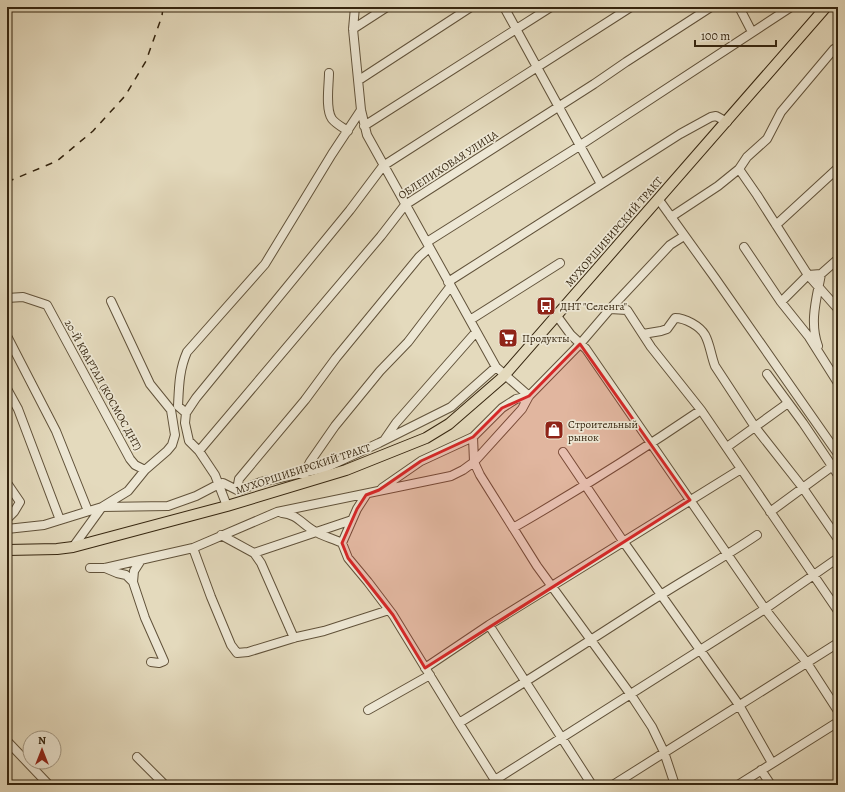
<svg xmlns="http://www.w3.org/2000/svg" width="845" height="792" font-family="Alegreya,serif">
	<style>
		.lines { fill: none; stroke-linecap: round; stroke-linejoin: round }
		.minor-casing { stroke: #61523a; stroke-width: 10 }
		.major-casing { stroke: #35250f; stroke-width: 12 }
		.minor { stroke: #ede7d4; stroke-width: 8 }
		.major { stroke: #e4dabd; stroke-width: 10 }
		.rail { stroke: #35250f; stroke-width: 1.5; stroke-dasharray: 7 7; stroke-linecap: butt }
		.marked { fill: #d62828; fill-opacity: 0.2; stroke: #d62828; stroke-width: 3; stroke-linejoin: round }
		.labels { text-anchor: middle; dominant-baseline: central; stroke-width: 3.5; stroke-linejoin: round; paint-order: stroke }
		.street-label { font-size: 11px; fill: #35250f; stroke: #ede7d4 }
		.poi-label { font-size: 11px; fill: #35250f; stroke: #ede7d4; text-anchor: start }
	</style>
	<rect width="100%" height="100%" fill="#e4dabd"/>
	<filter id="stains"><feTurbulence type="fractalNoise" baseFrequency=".005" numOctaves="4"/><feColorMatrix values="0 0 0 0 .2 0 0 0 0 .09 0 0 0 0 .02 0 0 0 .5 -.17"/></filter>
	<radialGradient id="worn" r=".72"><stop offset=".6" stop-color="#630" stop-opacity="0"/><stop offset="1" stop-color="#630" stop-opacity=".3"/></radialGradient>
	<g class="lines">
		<g class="minor-casing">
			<path id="minor" d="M355,7l-2,22 8,81 6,25 129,232 33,29
				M504,7l97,177
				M739,7l13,25
				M353,29l34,-22
				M329,73c0,12 -4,36 3,46 4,5 10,8 16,12
				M359,80l112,-73
				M364,126l187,-119
				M739,169l18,26 51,80 30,34
				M659,200l56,78 123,176
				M671,217l47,-31 21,-17 8,-12 20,-18 14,-27 53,-63 4,-2
				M776,225l62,-57
				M427,242l146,-92 218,-143
				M744,247l37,55 28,35 29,46
				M448,282l232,-148 31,-17 5,-1 11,6
				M7,298l16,-1 24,8 83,154 5,6 10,5
				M781,302l27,-27 13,-1 17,-15
				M610,309l17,1 24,37 50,63 137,201
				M557,316l14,19 15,14 179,260 42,54 31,48
				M470,320l90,-57
				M643,334l18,-3 6,-2 8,-11c10,0 25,8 30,17 5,9 6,21 10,31l40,61 48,61 35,51
				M7,336l49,95 32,80
				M818,346c-9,-24 -1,-49 3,-72
				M767,374l36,49 35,52
				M7,389l11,20 42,111
				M186,413l10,-15 154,-188 33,-44 248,-159
				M473,437l1,25 6,13 57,91 94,129 21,32 12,25 11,33
				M385,439l11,-16 80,-91
				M727,447l61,-44
				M199,451l182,-215 24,-31 189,-121 32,-22 85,-55
				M563,452l60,89 116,164 33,58
				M305,475v-2l5,-11 25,-36 45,-55 28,-29 42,-55
				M7,483l13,19 -6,10 -7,7
				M382,488l39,-27 52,-24 29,-29 14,-9 13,-3
				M237,490l2,-11 66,-79 31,-42 83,-101 10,-9
				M227,506l-12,-31 -16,-24 -10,-10 -4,-18 1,-10 -8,-7c1,-19 1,-36 9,-54l78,-88 67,-110 29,-44
				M770,512l68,-50
				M282,513c16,1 22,14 36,20 7,4 16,6 24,10l6,15 20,24 25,33 66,108 39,62
				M513,528c64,-37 126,-76 188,-118
				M7,529l37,-4 58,-18 66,-1 28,-10 23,-12 4,-1 14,7h3l21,-8 64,-14 54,-25 72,-36 45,-40
				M221,535l33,18 7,10 33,75
				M342,543l15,-34 9,-14
				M73,547l29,-40 26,-16 17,-21 22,-19 5,-6 3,-10 -4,-25 -21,-26 -39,-83
				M193,548l18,49 20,48 6,8 11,-1 49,-15 27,-6 65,-21
				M254,553l98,-33
				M90,568h15l88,-20 84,-36 174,-36 12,-6 11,-8 48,-53 7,-13 51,-52 30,-35 60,-64 14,-9
				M105,568l12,5 9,2 7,7 12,36 19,43 -5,2 -8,-1
				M133,582l1,-11 7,-11
				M489,625l103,160
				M425,668l64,-43 252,-156
				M368,710l62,-35
				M459,723c67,-41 133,-84 200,-127 33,-21 66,-39 98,-61
				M7,741l42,44
				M137,757l28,28
				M761,770l10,15
				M495,780l270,-171 73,-51
				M613,785l225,-142
				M738,785l100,-63"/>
		</g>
		<g class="major-casing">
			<path id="major" d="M7,550l50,-1 16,-2 154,-41 119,-36 80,-32 23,-14 53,-46 324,-371"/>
		</g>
		<use href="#minor" class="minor"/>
		<use href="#major" class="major"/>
		<path class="rail" d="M7,182l50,-21 36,-30 32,-35 21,-35 16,-45 1,-9"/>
	</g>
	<path class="marked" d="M580,344l110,156 -265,168 -32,-53 -45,-57 -6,-15 15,-34 9,-14 13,-5 42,-29 52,-24 29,-29 27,-12z"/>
	<defs>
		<g id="bus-square" transform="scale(1)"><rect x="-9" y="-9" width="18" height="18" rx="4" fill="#8f2418" stroke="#ede7d4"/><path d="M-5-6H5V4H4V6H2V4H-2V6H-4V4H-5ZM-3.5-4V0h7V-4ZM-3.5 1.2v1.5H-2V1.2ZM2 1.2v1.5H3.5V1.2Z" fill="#fff"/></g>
		<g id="supermarket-square" transform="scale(1)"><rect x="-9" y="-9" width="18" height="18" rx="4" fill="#8f2418" stroke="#ede7d4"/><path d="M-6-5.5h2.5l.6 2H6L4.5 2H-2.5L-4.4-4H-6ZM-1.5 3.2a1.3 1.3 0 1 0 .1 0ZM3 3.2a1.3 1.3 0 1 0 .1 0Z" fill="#fff"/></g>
		<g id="shop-square" transform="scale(1)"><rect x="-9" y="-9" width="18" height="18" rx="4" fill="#8f2418" stroke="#ede7d4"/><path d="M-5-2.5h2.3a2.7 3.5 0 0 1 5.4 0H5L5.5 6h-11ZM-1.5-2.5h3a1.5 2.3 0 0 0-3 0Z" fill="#fff"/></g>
	</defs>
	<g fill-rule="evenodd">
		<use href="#bus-square" x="546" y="306"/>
		<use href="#supermarket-square" x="508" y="338"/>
		<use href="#shop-square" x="554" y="430"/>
	</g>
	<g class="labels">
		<g class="street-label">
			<text transform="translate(448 165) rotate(-33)">ОБЛЕПИХОВАЯ УЛИЦА</text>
			<text transform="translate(614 232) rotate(-49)">МУХОРШИБИРСКИЙ ТРАКТ</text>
			<text transform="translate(103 385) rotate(61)">20-Й КВАРТАЛ (КОСМОС ДНТ)</text>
			<text transform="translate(303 469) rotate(-18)">МУХОРШИБИРСКИЙ ТРАКТ</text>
		</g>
		<g class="poi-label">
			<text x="560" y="306">ДНТ "Селенга"</text>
			<text x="522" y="338">Продукты</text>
			<text x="568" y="424">Строительный<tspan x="568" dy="13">рынок</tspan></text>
		</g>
	</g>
	<rect width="845" height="792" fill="none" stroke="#e4dabd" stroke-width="24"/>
	<rect x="8" y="8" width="829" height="776" fill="none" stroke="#35250f" stroke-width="2"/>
	<rect x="12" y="12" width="821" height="768" fill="none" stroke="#35250f"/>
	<g transform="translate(42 750)"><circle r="19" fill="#ede7d4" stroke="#a39985"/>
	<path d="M0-3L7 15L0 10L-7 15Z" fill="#8f2418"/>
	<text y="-6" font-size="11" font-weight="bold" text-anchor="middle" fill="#35250f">N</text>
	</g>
	<path d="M695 40v6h81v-6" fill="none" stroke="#35250f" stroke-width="2"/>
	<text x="701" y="40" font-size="12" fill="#35250f" stroke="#ede7d4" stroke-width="3" paint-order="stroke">100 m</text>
	<rect width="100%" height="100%" filter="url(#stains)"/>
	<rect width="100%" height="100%" fill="url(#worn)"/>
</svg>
